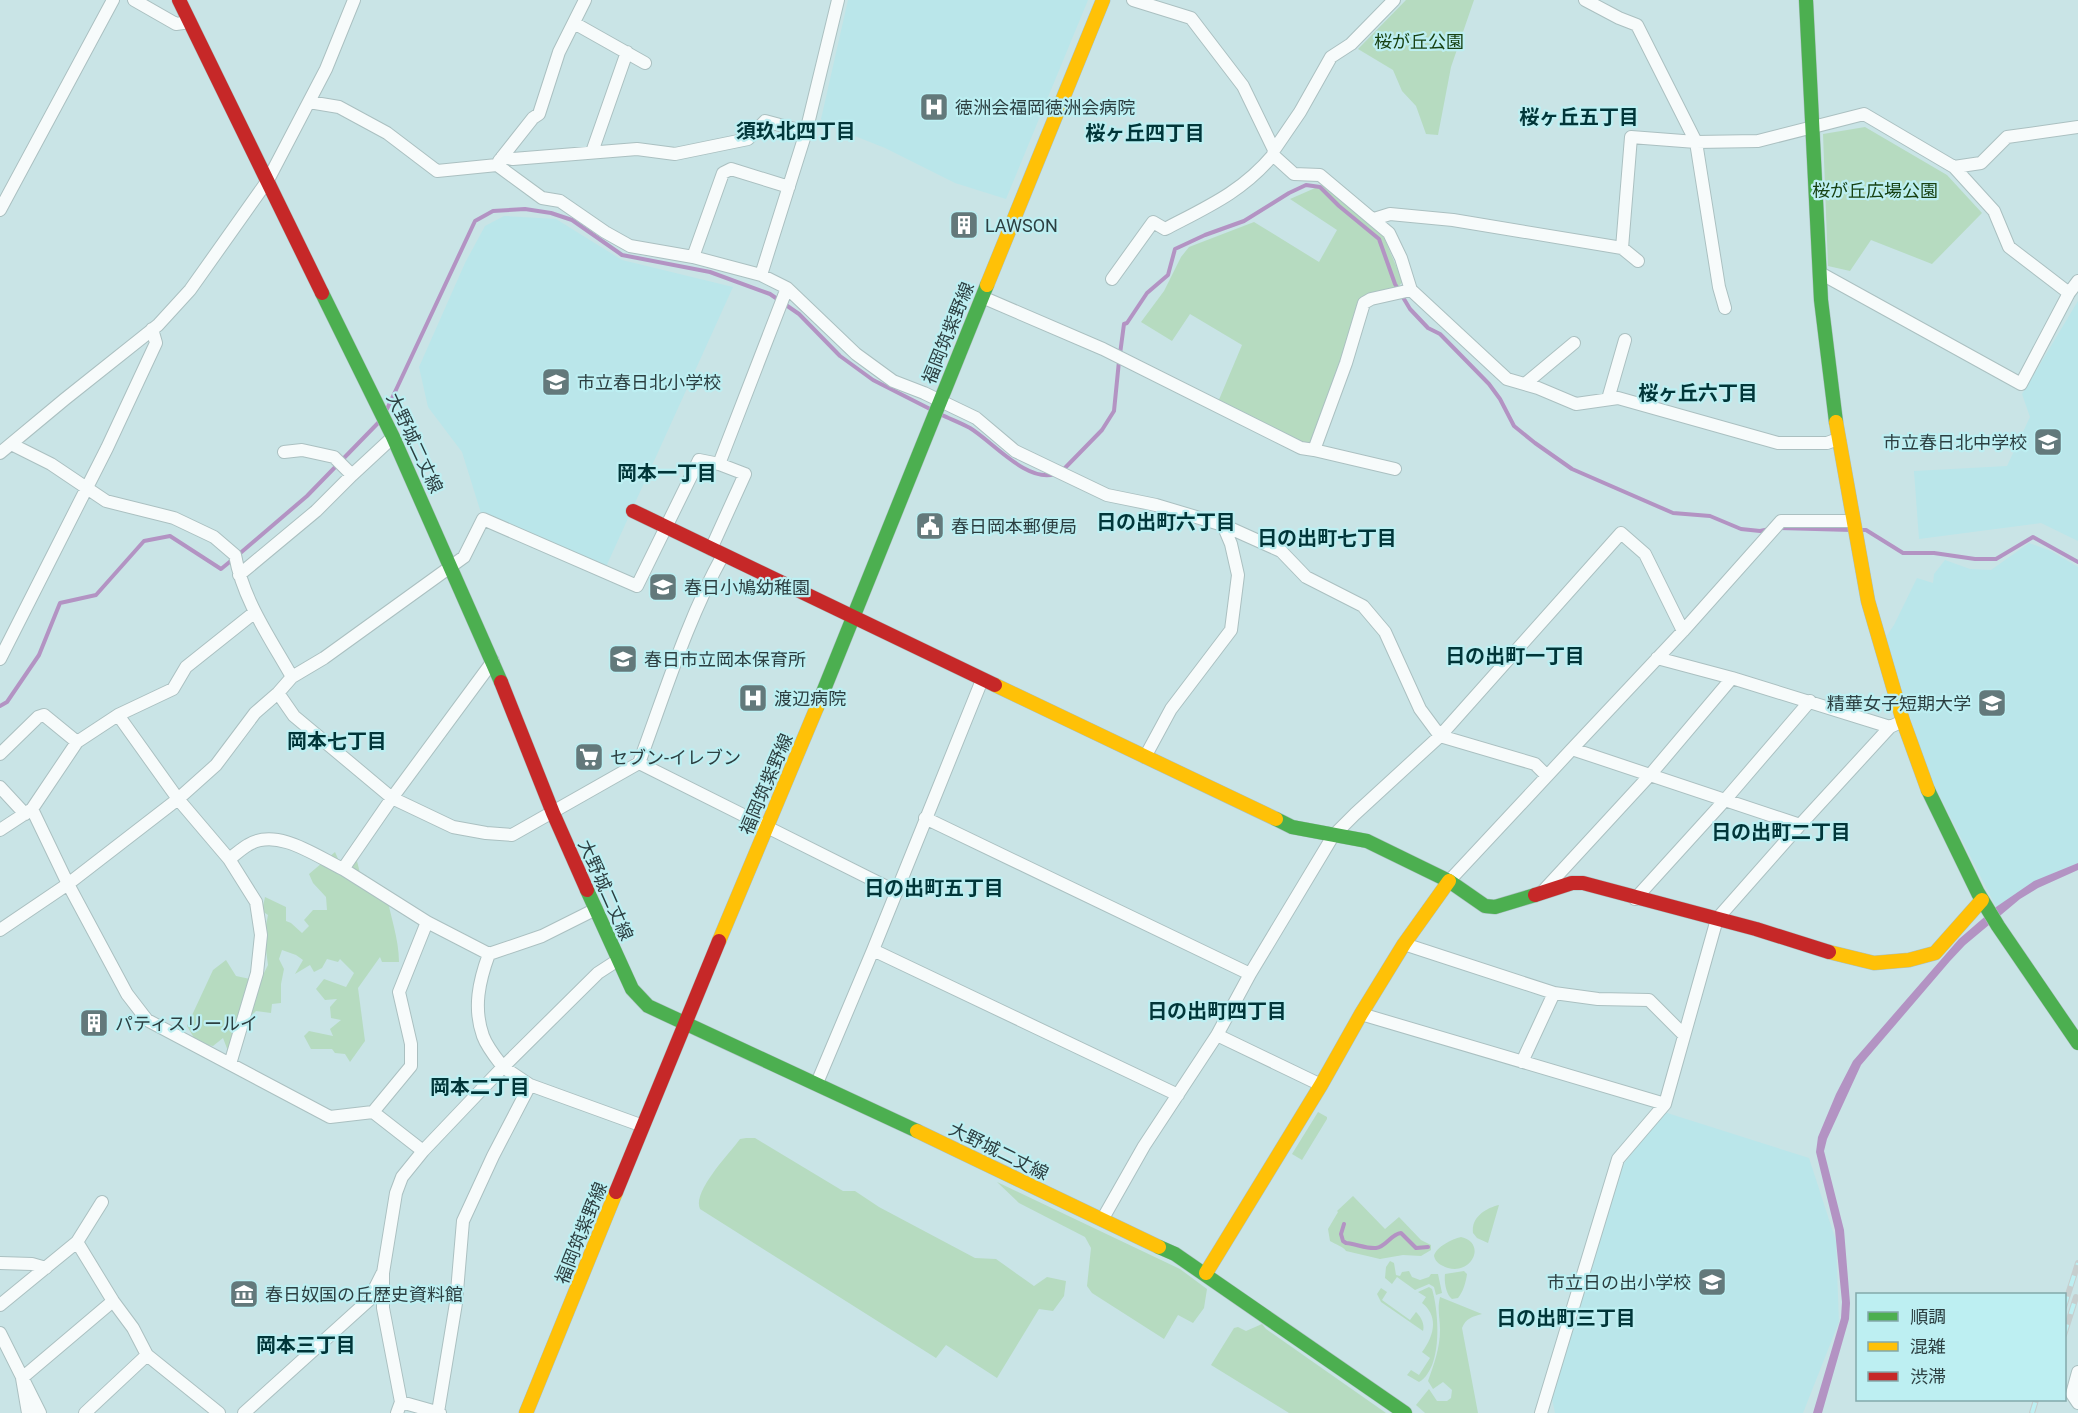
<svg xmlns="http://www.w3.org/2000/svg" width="2078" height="1413" font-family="Roboto,'Noto Sans JP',sans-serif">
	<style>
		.built { fill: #bae6ea }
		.green { fill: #b6dbc0 }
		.water { fill: #b393c3 }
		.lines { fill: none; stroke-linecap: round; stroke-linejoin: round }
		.stream { stroke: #b393c3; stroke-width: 4 }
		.street-casing { stroke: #abc0c1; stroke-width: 14 }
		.fast-casing { stroke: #abc0c1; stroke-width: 15 }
		.slow-casing { stroke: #abc0c1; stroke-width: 15 }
		.jam-casing { stroke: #abc0c1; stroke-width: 15 }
		.street { stroke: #f7fbfb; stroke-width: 12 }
		.fast { stroke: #4caf50; stroke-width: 14 }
		.slow { stroke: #ffc107; stroke-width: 14 }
		.jam { stroke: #c62828; stroke-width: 14 }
		.rail-casing { stroke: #c6cece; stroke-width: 6 }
		.rail { stroke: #bdeff2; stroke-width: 4; stroke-dasharray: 11; stroke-linecap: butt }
		.labels { text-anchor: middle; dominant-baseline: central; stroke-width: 4.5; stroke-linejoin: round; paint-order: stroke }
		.park-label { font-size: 18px; fill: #174112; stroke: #bdeff2 }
		.poi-label { font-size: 18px; fill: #2c3f41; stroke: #bdeff2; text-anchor: start }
		.street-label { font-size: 18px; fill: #2c3f41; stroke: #bdeff2 }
		.neighbourhood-label { font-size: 20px; font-weight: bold; fill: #013639; stroke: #bdeff2 }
	</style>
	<rect width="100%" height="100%" fill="#c9e4e6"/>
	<path class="built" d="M848,0h240l-82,199 -51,-16 -70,-35 -58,-23 -6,-6z
		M504,216l52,3 66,41 111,27 -128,282 -124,-56 -19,-61 -34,-45 -9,-40 46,-104 20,-37z
		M2078,301v240l-37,-18 -122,16 -5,-68 93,-5 23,-49 -8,-23z
		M2029,543l22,8 27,16v296l-25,10 -57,34 -70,-138 -40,-132 8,-12 23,-47 16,5 1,-9 11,-14 25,9 21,1z
		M1664,1112l145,46 27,83 3,81 -36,91h-248l-3,-15 70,-232z"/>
	<path class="green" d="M1406,0h68l-23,67 -13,68 -12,-1 -10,-28 -14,-15 -9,-21 -35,-21z
		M1865,127l82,48 35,38 -50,51 -61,-24 -21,31 -22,-5 -5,-132z
		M1322,185l60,48 21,49 -8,7 -33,11 -50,141 -10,6 -84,-45 24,-57 -52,-31 -18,27 -31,-19 23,-31 17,-34 8,-10 65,-25 65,40 18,-32 -47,-31z
		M335,852l4,9h18l3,12 26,19c4,23 13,47 13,70h-17l-2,-5 -22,31 7,53 -15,21 -5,-8 -10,-1 -3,-4h-21l-7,-13 5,-5 24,5 -3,-7 11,-9 -10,-2 -1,-11 7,-8 -12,1 -9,-11 8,-10 22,8 8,-14 -14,-14 -2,3 -11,-3 -5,9 -8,4 -4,-7 -15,9 8,-14 -7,-5 -14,-5 -3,9 5,10 -3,15v19l-9,1 -1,9 -15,-2 -9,9 -19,31 -5,-13 -10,8 -16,-3 -10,-17 26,-56 13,-10 10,16 24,5 8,-16 -4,-30 4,-20 -6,-4 3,-14 21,10v14l5,2 11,10 7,-7 -5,-6 9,-10h14l-1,-13 -13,-14 -4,-9z
		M1318,1112l9,5v2l-25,41 -10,-6z
		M746,1138h9l88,53h12l24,16 96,51 21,1 38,27 13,-9 19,4 -2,15 -11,15 -14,-2 -42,69 -51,-33 -10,13 -236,-149c-8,-17 29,-55 40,-70z
		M997,1182l183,87 27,20 -3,19 -11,15 -15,-8 -14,24 -72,-46 -5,-7 4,-38 -6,-11 -66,-34z
		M1353,1196l32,33 14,-12 22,23 10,5v5l-10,6 -18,-1 -23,4 -34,-8c-3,-5 -10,-6 -16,-10l-2,-12 10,-17 -1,-1z
		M1499,1205l-11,38 -11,-5 -4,-5c-2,-16 13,-25 26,-28z
		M1461,1237c26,6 11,38 -13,31 -8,-3 -12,-5 -14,-12 2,-9 18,-17 27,-19z
		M1390,1261l4,2 2,12 4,1 2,-4 7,-1 3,6 8,3 9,-3 2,-3h7l4,19 -6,2 -2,-8 -5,-3 -14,6 -18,-13 -5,7 -7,-6 1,-11z
		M1464,1271l3,3c-1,8 -4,18 -9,24l-6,1c-6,-5 -8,-17 -7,-25z
		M1429,1287l3,2c7,23 11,79 -13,93l-12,-7 4,-5 8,5 11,-17 -8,-6c11,-15 18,-35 0,-49l4,-6 -8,-5z
		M1381,1288l6,4 -5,8 28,20 6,-8c5,5 9,12 7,19l-42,-29 -4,-8z
		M1440,1297l42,17c-10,3 -16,4 -20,14l16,85h-53l-9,-8 13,-16 8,12h10l4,-3 1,-8 -9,-8 -10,7 -5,-8c6,-17 12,-33 12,-51 0,-12 -3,-21 0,-33z
		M1262,1324l4,5 120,84h-97l-78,-48 23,-37 4,-1 8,4z"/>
	<path class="water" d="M2078,863v7l-40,18 -18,11 -55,46 -15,16 -89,104 -34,74 -3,12 20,79 6,73 -1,16 -27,94h-9l28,-95 1,-16 -7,-72 -19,-78 2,-15 18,-43 17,-33 106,-122 37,-32 38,-26z"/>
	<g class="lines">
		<path class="stream" d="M1120,354l4,-30 3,-1 20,-30 21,-18 7,-26 30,-14 39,-14 45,-28 17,-8 14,2 19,19 40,33 16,45 15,25 18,19 12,6 49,50 11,15 14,27 21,17 37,26 101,44 37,3 31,13 19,2 10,-2
			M387,409l88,-188 18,-10 32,-2 26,4 21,7 50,35 88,17 60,22 29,20 41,42 33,24 57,29
			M940,414c10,5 21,9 30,14 23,14 57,55 85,46
			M1062,471l40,-41 12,-19 5,-50
			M1780,528l71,2
			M1861,530h5l37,23h31l41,6h21l37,-22 45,25
			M238,555l69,-59 72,-74
			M0,706l7,-4 32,-47 21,-52 36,-8 48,-54 26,-5 51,33 11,-9
			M1344,1224l-3,10 2,7 3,2c10,1 21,6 30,5 10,-1 15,-14 25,-15l15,15 12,-1"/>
		<g class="street-casing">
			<path id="street" d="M134,0l42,24 14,-2
				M1133,0l58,18 52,68 31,64 -1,5 21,19 26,1 69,58 12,25 10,32 96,89 31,9 38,16 42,-6 160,45h49l11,-4
				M1585,0l34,18 18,7 59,117
				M574,23l71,40
				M309,102l30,5 48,26 50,38 60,-6 45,33 18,3 45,31 25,14 63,11 68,18 26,13 69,66 37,27 31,12 52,25 39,33 92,44 49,10 67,20 58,26 25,26 57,29 22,26 35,77 20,27 95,28 12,12 25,-27 228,76
				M1274,150l26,-38 31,-55 20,-13 43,-44
				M592,152l35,-100
				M502,157l11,2 124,-10 38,5 73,-15 17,-18 41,11
				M499,161l34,-43 6,-4 20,-62 26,-52
				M1954,167l27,-4 26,-26 71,-10
				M0,210l113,-210
				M1374,219l16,-5 63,6 169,28 16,13
				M1622,248l9,-111 65,5
				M693,257l30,-84 8,-4 58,18
				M1820,273l201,111 48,-91 9,-12
				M761,275l45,-143 32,-132
				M1112,279l41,-57 12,7c42,-22 77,-37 108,-74
				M982,297l121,52 198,99 13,2 32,-87 18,-60 7,-4 40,-9
				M1725,308l-6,-21 -23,-145 62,-1 106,-27 90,53 40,44 15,36 60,46
				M1525,384l49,-41
				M1608,399l17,-59
				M1314,450l81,19
				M284,452l18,-2 32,7 18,18
				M0,453l65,-54 93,-74 32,-35 78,-110 58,-111 28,-69
				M711,549l34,-75 -26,-10 68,-176
				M239,575l77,-64 36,-36 41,-38
				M1657,658l75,20 158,49
				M0,659l107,-211 49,-105 -4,-14
				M292,677l32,-19 140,-101 19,-38 154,67 62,-126 20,4
				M278,693l16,23 98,82 101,-137
				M118,715l60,84 51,60 27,43 5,33 -4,38 -27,91
				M1572,749l111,-118 98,-110h72
				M0,754l38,-37 6,-2 33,27
				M1145,757l26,-48 60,-79 7,-55 -7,-31 -8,-19
				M639,763l256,128
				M0,787l25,27
				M32,809l36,75 59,110 20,26 183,97 43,-5 50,39
				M925,818l325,156
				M0,830l32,-21 45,-67 41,-27 55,-26 13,-22 69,-55
				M229,859c6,-4 12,-10 19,-14 29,-18 68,11 95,24
				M1449,881l98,-105
				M1544,890l106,-115 82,-97
				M1635,899l90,-99 85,-99
				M0,930l68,-46 110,-85 38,-34 39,-52 23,-20 14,-16c-22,-39 -49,-77 -57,-122l-21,-18 -40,-19 -68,-17 -55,-37 -40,-20
				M1404,944l150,49 44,6 51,1 35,35
				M873,950l305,145
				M489,954l53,-18 54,-27
				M618,960l-20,13 -95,94 27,18 113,41
				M1361,1014l304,90
				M1217,1035l104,50
				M1522,1062l32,-69
				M817,1083l56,-133 109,-270
				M373,1112l38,-46v-22l-12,-52 28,-70
				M1102,1220l42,-74 73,-111 33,-61 83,-138 22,-22 85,-78 181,-203 24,21 38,77
				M77,1242l25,-40
				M0,1263l32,1 14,4
				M0,1305l77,-63 36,59 20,27 14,27 72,58
				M0,1333l40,80
				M2078,1372l-6,22 6,9
				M401,1402l39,11
				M438,1412l18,-109 7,-82 30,-65 37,-71
				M28,1413l-6,-35 91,-77
				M85,1413l62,-58
				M244,1413l125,-113 13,-26
				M397,1413l4,-11 -18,-94v-35l13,-80 6,-16 21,-26 80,-84c-7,-9 -16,-20 -20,-31 -10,-28 -4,-55 6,-82l-62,-32 -84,-53 49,-71 61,29 33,6 26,2 127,-72c26,-70 48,-143 84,-208
				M1541,1413l77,-254 47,-55 52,-185 83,-94 90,-98 13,-6"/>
		</g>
		<g class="fast-casing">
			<path id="fast" d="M1806,0l15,300 15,122
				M322,293l71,144 108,245
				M817,707l170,-422
				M1928,790l50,103 20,33 80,117
				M1276,819l16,8 75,14 82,40 36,25 10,1 40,-12
				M587,890l45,99 16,17 269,125
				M1159,1247l16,7 230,159"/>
		</g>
		<g class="slow-casing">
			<path id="slow" d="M987,285l116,-285
				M1836,422l32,179 35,120 25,69
				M995,685l281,134
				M719,941l98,-234
				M1829,952l45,11 35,-3 26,-7 47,-53
				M917,1131l242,116
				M1206,1273l115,-188 40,-71 43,-70 45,-63
				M526,1413l90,-221"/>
		</g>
		<g class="jam-casing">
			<path id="jam" d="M179,0l143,293
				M633,511l362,174
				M501,682l52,131 34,77
				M1535,895l37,-12h11l173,46 73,23
				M616,1192l103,-251"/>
		</g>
		<use href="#street" class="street"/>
		<use href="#fast" class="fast"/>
		<use href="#slow" class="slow"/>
		<use href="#jam" class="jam"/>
		<g class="rail-casing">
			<path id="rail" d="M2064,1307l14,-44
				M2064,1335l12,-38
				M2032,1413l4,-13"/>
		</g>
		<use href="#rail" class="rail"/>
	</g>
	<defs>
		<g id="hospital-square" transform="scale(1.5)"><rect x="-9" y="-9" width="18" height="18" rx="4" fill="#63797b" stroke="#bdeff2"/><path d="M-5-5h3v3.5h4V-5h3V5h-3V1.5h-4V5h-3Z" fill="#fff"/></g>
		<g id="building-square" transform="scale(1.5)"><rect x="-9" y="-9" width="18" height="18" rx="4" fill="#63797b" stroke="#bdeff2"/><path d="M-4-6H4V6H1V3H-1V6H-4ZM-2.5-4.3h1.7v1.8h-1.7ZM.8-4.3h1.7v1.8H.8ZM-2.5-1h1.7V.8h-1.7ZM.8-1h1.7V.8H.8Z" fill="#fff"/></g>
		<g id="school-square" transform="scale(1.5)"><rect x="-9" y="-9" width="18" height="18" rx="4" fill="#63797b" stroke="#bdeff2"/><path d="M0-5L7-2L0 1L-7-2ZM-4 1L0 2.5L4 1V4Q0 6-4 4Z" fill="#fff"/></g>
		<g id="civic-square" transform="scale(1.5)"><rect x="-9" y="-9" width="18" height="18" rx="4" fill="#63797b" stroke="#bdeff2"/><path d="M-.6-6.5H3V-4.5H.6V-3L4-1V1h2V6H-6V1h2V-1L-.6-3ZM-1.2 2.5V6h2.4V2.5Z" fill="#fff"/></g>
		<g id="university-square" transform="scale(1.5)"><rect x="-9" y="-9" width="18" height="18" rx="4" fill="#63797b" stroke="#bdeff2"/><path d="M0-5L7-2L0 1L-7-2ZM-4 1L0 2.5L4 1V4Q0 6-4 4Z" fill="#fff"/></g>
		<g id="supermarket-square" transform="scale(1.5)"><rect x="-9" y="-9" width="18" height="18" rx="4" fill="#63797b" stroke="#bdeff2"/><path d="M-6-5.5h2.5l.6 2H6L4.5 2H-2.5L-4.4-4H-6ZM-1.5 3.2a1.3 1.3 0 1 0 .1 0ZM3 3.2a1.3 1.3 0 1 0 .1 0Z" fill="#fff"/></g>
		<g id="museum-square" transform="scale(1.5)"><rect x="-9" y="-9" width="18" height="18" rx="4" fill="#63797b" stroke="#bdeff2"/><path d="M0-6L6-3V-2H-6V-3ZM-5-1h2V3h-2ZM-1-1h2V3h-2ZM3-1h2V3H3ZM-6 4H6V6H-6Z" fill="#fff"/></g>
	</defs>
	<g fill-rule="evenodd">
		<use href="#hospital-square" x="934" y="107"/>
		<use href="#building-square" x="964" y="225"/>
		<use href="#school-square" x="556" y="382"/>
		<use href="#school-square" x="2048" y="442"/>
		<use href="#civic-square" x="930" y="526"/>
		<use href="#school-square" x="663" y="587"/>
		<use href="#school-square" x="623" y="659"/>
		<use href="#hospital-square" x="753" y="698"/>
		<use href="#university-square" x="1992" y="703"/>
		<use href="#supermarket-square" x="589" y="757"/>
		<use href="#building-square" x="94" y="1023"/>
		<use href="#school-square" x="1712" y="1282"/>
		<use href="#museum-square" x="244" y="1294"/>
	</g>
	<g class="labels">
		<g class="park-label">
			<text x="1419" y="41">桜が丘公園</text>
			<text x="1875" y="190">桜が丘広場公園</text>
		</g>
		<g class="poi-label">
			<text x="955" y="107">徳洲会福岡徳洲会病院</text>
			<text x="985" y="225">LAWSON</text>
			<text x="577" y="382">市立春日北小学校</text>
			<text x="2027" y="442" text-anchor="end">市立春日北中学校</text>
			<text x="951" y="526">春日岡本郵便局</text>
			<text x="684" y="587">春日小鳩幼稚園</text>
			<text x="644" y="659">春日市立岡本保育所</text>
			<text x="774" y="698">渡辺病院</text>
			<text x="1971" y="703" text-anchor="end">精華女子短期大学</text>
			<text x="610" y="757">セブン-イレブン</text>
			<text x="115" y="1023">パティスリールイ</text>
			<text x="1691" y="1282" text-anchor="end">市立日の出小学校</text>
			<text x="265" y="1294">春日奴国の丘歴史資料館</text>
		</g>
		<g class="street-label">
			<text transform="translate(948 333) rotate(-68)">福岡筑紫野線</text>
			<text transform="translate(415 443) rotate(65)">大野城二丈線</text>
			<text transform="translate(766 784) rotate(-67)">福岡筑紫野線</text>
			<text transform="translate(606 890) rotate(66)">大野城二丈線</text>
			<text transform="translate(999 1151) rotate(26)">大野城二丈線</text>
			<text transform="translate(581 1233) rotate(-68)">福岡筑紫野線</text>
		</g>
		<g class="neighbourhood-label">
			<text x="1579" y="117">桜ヶ丘五丁目</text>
			<text x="796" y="131">須玖北四丁目</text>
			<text x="1145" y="133">桜ヶ丘四丁目</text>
			<text x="1698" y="393">桜ヶ丘六丁目</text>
			<text x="667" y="473">岡本一丁目</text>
			<text x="1166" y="522">日の出町六丁目</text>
			<text x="1327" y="538">日の出町七丁目</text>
			<text x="1515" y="656">日の出町一丁目</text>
			<text x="337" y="741">岡本七丁目</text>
			<text x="1781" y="832">日の出町二丁目</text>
			<text x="934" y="888">日の出町五丁目</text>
			<text x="1217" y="1011">日の出町四丁目</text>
			<text x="480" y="1087">岡本二丁目</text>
			<text x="1566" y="1318">日の出町三丁目</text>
			<text x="306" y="1345">岡本三丁目</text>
		</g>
	</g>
	<rect x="1856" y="1293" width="210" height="108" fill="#bdeff2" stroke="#83a9ab" stroke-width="1.5"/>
	<rect x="1868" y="1312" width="30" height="9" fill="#4caf50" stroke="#83a9ab" stroke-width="1.5"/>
	<text x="1910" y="1323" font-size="18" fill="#2c3f41">順調</text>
	<rect x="1868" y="1342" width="30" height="9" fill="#ffc107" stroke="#83a9ab" stroke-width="1.5"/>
	<text x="1910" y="1353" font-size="18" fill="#2c3f41">混雑</text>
	<rect x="1868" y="1372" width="30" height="9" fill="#c62828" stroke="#83a9ab" stroke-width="1.5"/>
	<text x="1910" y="1383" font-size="18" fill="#2c3f41">渋滞</text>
</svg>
